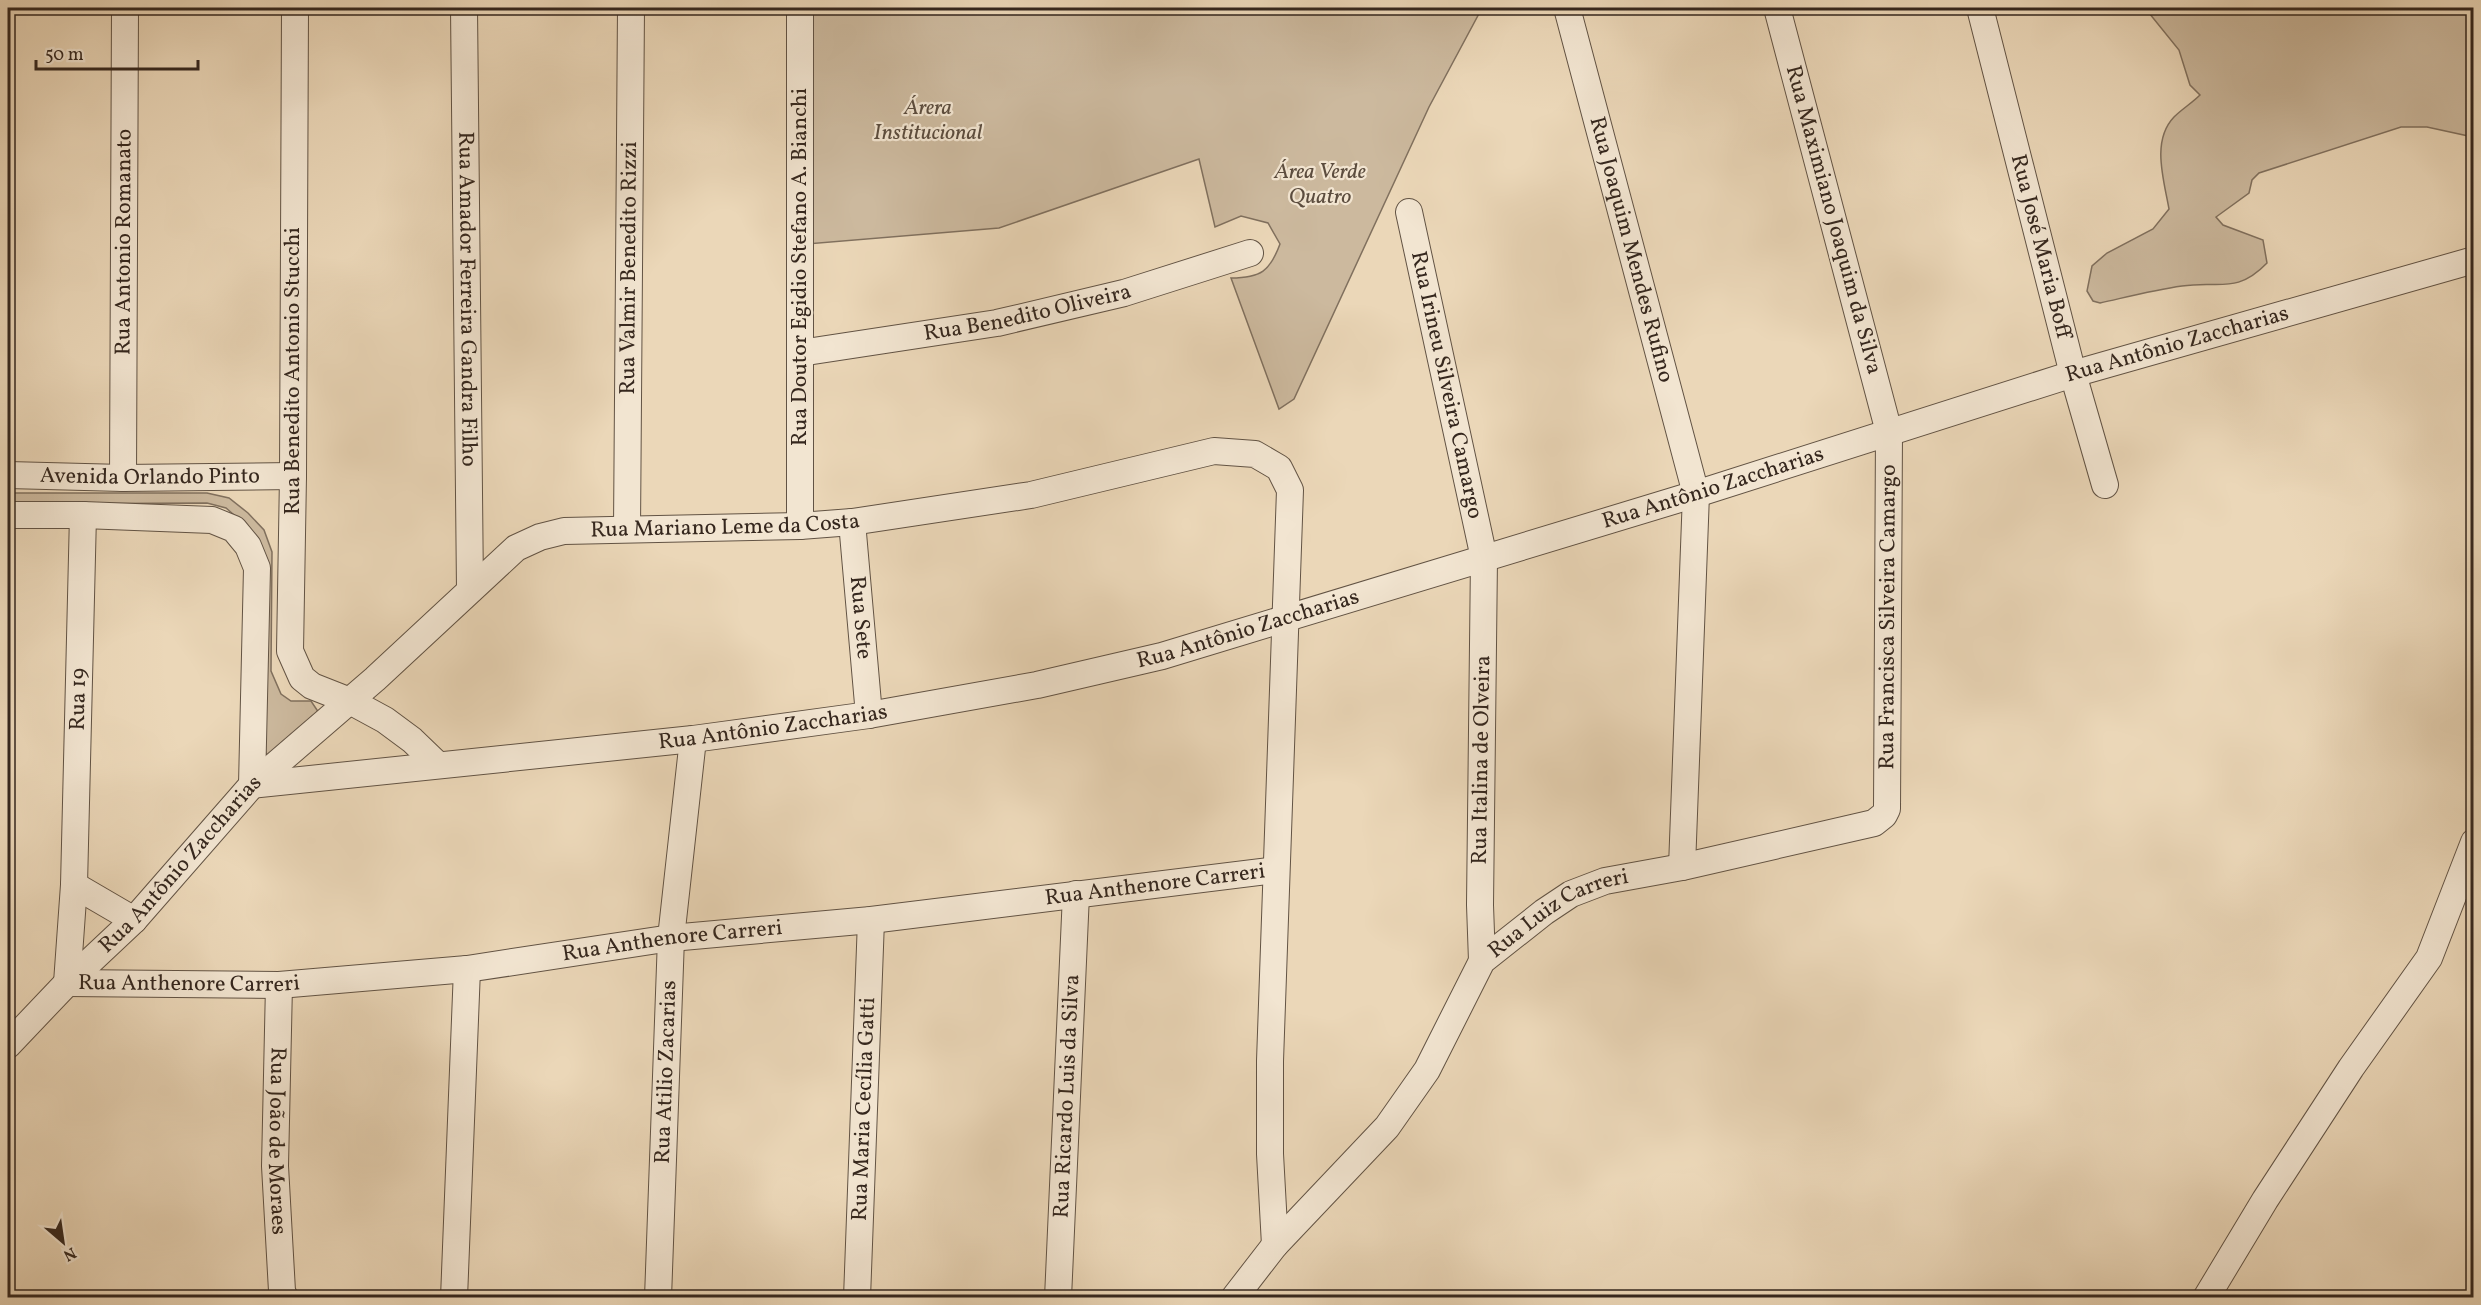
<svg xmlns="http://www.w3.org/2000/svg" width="2481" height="1305" font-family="Vollkorn,serif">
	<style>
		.green { fill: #ccb99e; stroke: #80705e; stroke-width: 1.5 }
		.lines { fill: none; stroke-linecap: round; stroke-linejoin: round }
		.minor-casing { stroke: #625344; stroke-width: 28 }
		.minor { stroke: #f2e5d1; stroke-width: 26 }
		.labels { text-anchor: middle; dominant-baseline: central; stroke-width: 4.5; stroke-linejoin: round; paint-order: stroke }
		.park-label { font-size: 22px; font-style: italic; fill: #5b4c3e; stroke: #f2e5d1 }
		.street-label { font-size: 22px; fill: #35271e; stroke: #f2e5d1 }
	</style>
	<rect width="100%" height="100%" fill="#ebd7b8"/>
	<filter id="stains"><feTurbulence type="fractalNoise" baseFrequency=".00333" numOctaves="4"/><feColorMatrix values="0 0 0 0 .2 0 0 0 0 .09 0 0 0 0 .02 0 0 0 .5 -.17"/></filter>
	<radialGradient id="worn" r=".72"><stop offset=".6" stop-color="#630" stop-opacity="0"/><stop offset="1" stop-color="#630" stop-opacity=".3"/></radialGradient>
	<path class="green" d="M807,8h675l-53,99 -135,292 -15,10 -48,-131c30,0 39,-7 49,-34l-12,-21 -27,-7 -26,11 -16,-68 -200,69 -192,16z
		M2145,8h328v129l-46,-10h-26l-142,46 -7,7 -3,13 -33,24 7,8 40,15 4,23c-31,32 -48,17 -85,23 -28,4 -55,11 -82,17l-7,-2 -6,-10 5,-25 15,-13 46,-24 16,-20c-5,-29 -18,-68 5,-92 8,-8 18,-14 26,-22l-10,-10 -11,-35z
		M8,493h199l22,5 19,15 16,17 8,22 -1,119 10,23 10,7h20l10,15 -48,48 -7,-10 -3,-13 -22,-220 -15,-13 -19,-5 -199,1z"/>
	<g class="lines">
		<g class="minor-casing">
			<g id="minor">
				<path d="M295,8l-2,468 -3,175 12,27 10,8 38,15 35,19 27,20 26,25"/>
				<path id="s1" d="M464,8l6,582"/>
				<path id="s2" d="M1567,8l129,486 -14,373"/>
				<path id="s3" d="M1980,8l93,366 32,111"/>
				<path id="s4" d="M1409,212l75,346 -4,347 2,56"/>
				<path id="s5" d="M800,353l197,-30 127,-30 126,-40"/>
				<path id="s6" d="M8,475l115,3 170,-2"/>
				<path id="s7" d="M123,478l2,-470"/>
				<path d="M8,515h75l129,5 22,9 14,17 9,22 -5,217"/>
				<path id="s8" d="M852,522l17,193"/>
				<path d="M800,526v-518"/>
				<path id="s9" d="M627,529l4,-521"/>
				<path id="s10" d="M252,785l441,-46 176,-24 168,-30 125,-29 534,-162 377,-120 401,-114"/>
				<path d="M74,885l60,35"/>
				<path id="s11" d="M67,983l212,2 188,-16 204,-31 200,-18 405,-50"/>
				<path id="s12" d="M67,983l7,-98 9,-370"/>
				<path id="s13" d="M279,985l-4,181 7,125 3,7"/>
				<path id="s14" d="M8,1045l59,-62 67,-63 118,-135 123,-106 141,-131 24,-11 24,-6 236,-5 52,-4 179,-27 183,-44 41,3 24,14 11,22 -20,571v93l5,91"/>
				<path d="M454,1298l13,-329"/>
				<path id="s15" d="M658,1298l13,-360 22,-199"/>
				<path id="s16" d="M857,1298l14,-378"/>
				<path id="s17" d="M1058,1298l18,-404"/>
				<path id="s18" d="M1234,1298l41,-53 112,-118 40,-57 55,-109 62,-49 27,-18 34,-13 77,-14 192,-44 10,-8 3,-6 2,-377 -112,-424"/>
				<path d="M2206,1298l59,-98 86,-132 78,-110 45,-116"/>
			</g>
		</g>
		<use href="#minor" class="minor"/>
	</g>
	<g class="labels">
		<g class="park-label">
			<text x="928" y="108">Árera<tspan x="928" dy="25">Institucional</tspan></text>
			<text x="1320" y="172">Área Verde<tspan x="1320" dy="25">Quatro</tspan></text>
		</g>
		<g class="street-label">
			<text transform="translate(1833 220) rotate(75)">Rua Maximiano Joaquim da Silva</text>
			<text stroke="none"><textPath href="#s7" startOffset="236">Rua Antonio Romanato</textPath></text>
			<text stroke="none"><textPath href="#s3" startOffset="246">Rua José Maria Boff</textPath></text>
			<text stroke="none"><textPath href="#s2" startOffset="250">Rua Joaquim Mendes Rufino</textPath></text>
			<text transform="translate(800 267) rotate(-90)">Rua Doutor Egidio Stefano A. Bianchi</text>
			<text stroke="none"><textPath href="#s9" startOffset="261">Rua Valmir Benedito Rizzi</textPath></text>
			<text stroke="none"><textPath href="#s1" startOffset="291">Rua Amador Ferreira Gandra Filho</textPath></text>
			<text stroke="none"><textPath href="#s5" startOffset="231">Rua Benedito Oliveira</textPath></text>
			<text stroke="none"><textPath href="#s10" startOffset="1982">Rua Antônio Zaccharias</textPath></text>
			<text transform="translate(293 371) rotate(-90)">Rua Benedito Antonio Stucchi</text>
			<text stroke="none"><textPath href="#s4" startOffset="177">Rua Irineu Silveira Camargo</textPath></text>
			<text stroke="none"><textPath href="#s6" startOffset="142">Avenida Orlando Pinto</textPath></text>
			<text stroke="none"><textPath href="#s10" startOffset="1496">Rua Antônio Zaccharias</textPath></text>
			<text stroke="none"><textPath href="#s14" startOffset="924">Rua Mariano Leme da Costa</textPath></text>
			<text stroke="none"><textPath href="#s18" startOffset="1056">Rua Francisca Silveira Camargo</textPath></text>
			<text stroke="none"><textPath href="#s8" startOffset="96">Rua Sete</textPath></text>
			<text stroke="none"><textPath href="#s10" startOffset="1010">Rua Antônio Zaccharias</textPath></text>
			<text stroke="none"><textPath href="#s12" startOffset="284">Rua 19</textPath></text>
			<text stroke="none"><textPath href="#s10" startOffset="524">Rua Antônio Zaccharias</textPath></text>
			<text transform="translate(1482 760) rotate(-89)">Rua Italina de Olveira</text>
			<text stroke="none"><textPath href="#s14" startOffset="250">Rua Antônio Zaccharias</textPath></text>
			<text stroke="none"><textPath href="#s11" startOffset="1094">Rua Anthenore Carreri</textPath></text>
			<text stroke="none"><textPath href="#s18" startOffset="513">Rua Luiz Carreri</textPath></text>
			<text stroke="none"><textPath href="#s11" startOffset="608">Rua Anthenore Carreri</textPath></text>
			<text stroke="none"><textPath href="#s11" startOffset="122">Rua Anthenore Carreri</textPath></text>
			<text stroke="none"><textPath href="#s15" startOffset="226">Rua Atilio Zacarias</textPath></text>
			<text stroke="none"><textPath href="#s17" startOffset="202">Rua Ricardo Luis da Silva</textPath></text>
			<text stroke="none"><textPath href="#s16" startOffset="189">Rua Maria Cecília Gatti</textPath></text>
			<text stroke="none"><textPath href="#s13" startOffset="156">Rua João de Moraes</textPath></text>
		</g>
	</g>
	<rect width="2481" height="1305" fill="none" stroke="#ebd7b8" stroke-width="30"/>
	<rect x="9" y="9" width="2463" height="1287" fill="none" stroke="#35271e" stroke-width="3"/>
	<rect x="15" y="15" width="2451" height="1275" fill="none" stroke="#35271e" stroke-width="1.5"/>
	<g transform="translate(63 1242) rotate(151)" stroke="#f2e5d1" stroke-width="4.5" paint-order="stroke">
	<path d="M0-4.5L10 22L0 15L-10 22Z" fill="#35271e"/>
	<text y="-9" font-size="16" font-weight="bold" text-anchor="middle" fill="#35271e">N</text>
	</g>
	<path d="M36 60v9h162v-9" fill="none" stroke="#35271e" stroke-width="3"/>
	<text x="45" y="60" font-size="18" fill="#35271e" stroke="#f2e5d1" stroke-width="4.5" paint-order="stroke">50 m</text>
	<rect width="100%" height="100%" filter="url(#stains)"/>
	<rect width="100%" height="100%" fill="url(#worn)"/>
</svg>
